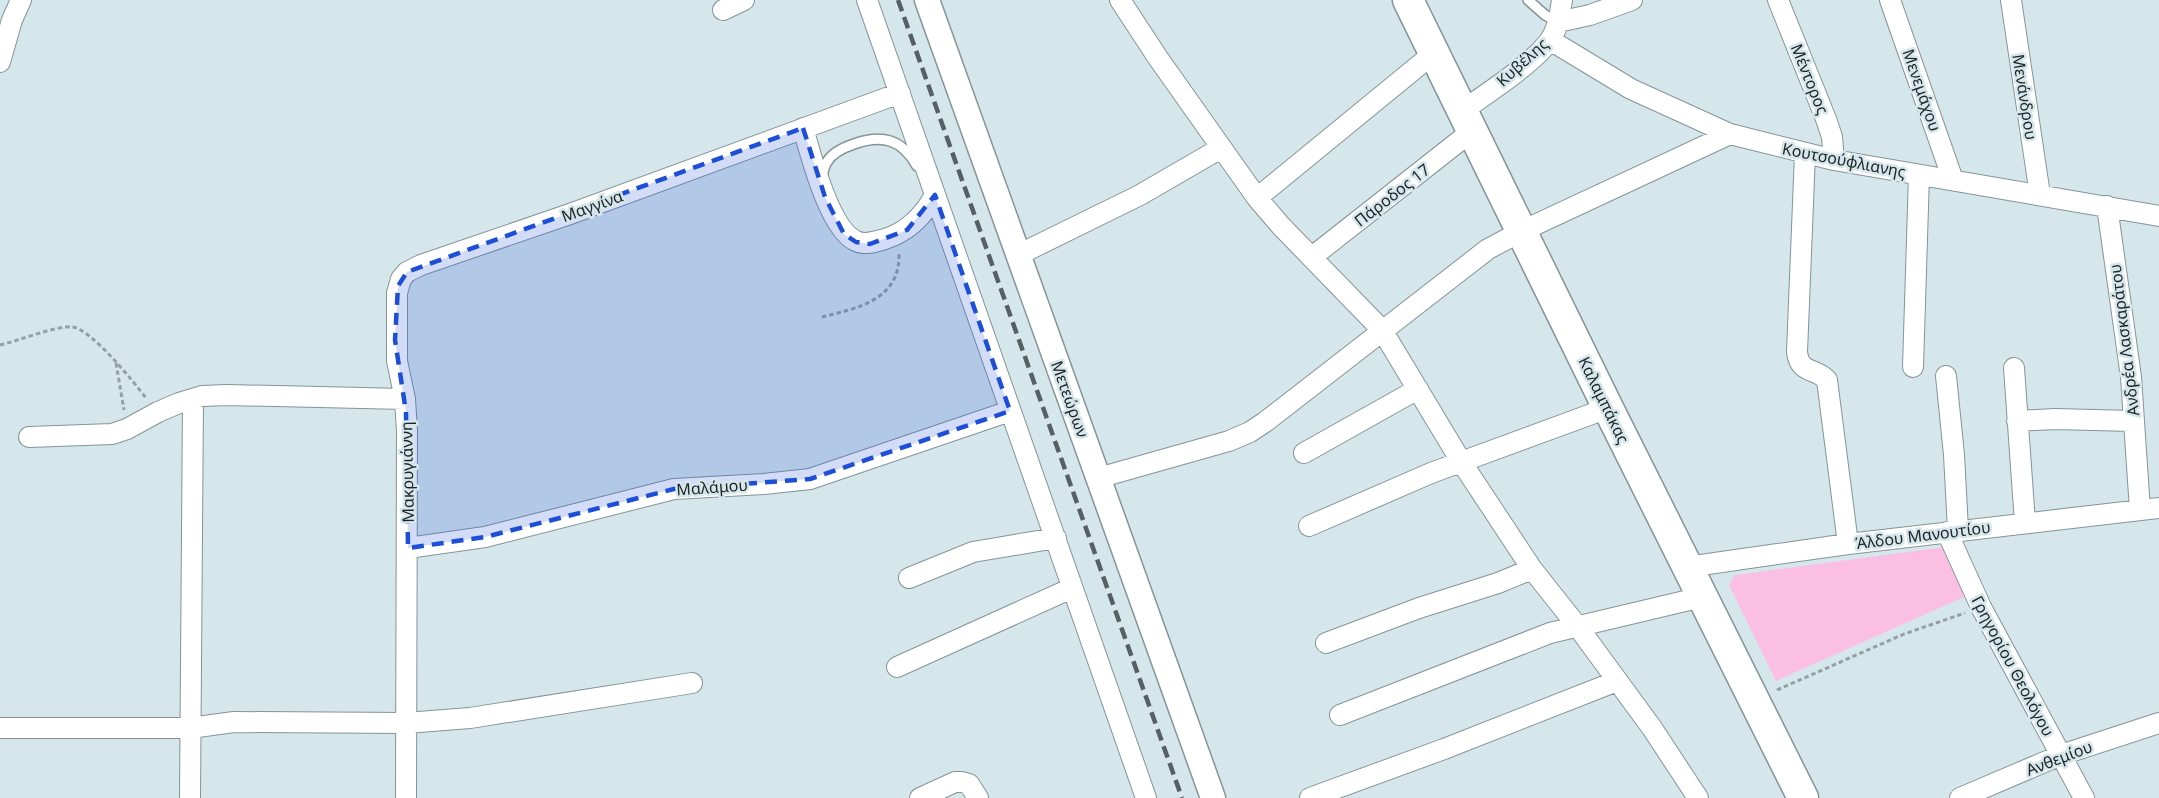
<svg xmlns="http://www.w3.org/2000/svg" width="2159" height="798" font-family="'Noto Sans',sans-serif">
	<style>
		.green { fill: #fbbfe4 }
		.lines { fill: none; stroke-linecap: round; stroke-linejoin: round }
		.service-casing { stroke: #849499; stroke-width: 12 }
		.minor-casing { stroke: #849499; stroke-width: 22 }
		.tertiary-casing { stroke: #849499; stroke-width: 27 }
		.primary-casing { stroke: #849499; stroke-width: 33 }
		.path { stroke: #93a0a4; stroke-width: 3; stroke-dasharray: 4.5 3; stroke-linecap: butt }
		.service { stroke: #fff; stroke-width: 9 }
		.minor { stroke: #fff; stroke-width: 20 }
		.tertiary { stroke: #fff; stroke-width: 24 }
		.primary { stroke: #fff; stroke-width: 30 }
		.rail { stroke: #566063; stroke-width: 4.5; stroke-dasharray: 12 6; stroke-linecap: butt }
		.marked { fill: #1d4ed8; fill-opacity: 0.2; stroke: #1d4ed8; stroke-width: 4.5; stroke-dasharray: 12 8; stroke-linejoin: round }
		.labels { text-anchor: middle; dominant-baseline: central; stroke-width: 5; stroke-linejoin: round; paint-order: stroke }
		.street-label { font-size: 16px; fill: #1e2426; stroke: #d6e7ec }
	</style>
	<rect width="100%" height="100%" fill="#d6e7ec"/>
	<path class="green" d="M1945,547l19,50 -188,84 -47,-96 6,-10z"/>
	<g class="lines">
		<g class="service-casing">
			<path id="service" d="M1528,0l17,15 13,7
				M821,179c2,-5 3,-13 6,-17 5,-9 18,-15 27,-18 28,-10 48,-5 63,22"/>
		</g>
		<g class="minor-casing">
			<path id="minor" d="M867,0l279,798
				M1120,0l38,58 99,140 24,28 101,104 80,133 70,106 46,58 74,101 46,70
				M1778,0l48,119 6,18 2,23
				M1890,0l63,180
				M2011,0l29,195
				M723,10l21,-10
				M1558,22l32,-7 42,-15
				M1550,40l81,49 99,45 104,26 325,56
				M0,62l12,-42 9,-20
				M1462,111c24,-17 72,-48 88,-71 8,-11 10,-27 12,-40
				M803,128c8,28 26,98 51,112 9,6 21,2 31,-1 22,-7 39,-24 50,-44
				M1805,154l-8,198c3,23 18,15 30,28l21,164
				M1257,198l177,-145
				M2107,206l24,171 9,133
				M1018,255l122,-60 81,-47
				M1312,257l160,-126
				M1913,367l6,-192
				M2014,368l11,155
				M1946,376l8,79 4,75
				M2017,421l38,-2 78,2
				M29,437l83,-3 15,-5 31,-17 21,-9 23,-7 25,-1 178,4
				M1304,453l114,-64
				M1098,478l131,-37 21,-9 15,-10 223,-173 34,-18 208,-97
				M1309,526l122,-53 177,-65
				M1947,532l34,75 103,191
				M408,548l77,-11 189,-48 90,-5 46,-5 200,-68
				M1687,567l161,-23 311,-36
				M909,578l64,-26 83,-14
				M1326,643l93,-35 79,-25 34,-14
				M897,667l175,-79
				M1340,715l210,-82 152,-36
				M0,728h190l44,-6 172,1 64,-5 222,-35
				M190,798l3,-399
				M406,798l1,-367 -2,-32 -8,-38v-68l4,-14 6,-7 14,-7 149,-51 330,-121
				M920,798l35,-16h7l7,2 9,14
				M1310,798l134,-49 173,-68
				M1960,798l101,-43 98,-32"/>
		</g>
		<g class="tertiary-casing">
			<path id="tertiary" d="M927,0l286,798"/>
		</g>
		<g class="primary-casing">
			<path id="primary" d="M1408,0l200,408 195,390"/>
		</g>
		<path class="path" d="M822,317c36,-9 78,-17 77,-63
			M0,345c18,-4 57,-20 73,-18 20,4 60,54 73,71
			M116,363l8,47
			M1777,690l127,-56 61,-21"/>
		<use href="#service" class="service"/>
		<use href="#minor" class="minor"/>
		<use href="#tertiary" class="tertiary"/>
		<use href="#primary" class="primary"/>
		<path class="rail" d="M898,0l284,798"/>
	</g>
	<path class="marked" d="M803,128l22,69 19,37 12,8 14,2 37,-14 28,-35 75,216 -200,68 -136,10 -189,48 -77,11 -2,-136 -11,-72 3,-54 9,-14z"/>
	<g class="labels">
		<g class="street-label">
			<text transform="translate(1522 62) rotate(-42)">Κυβέλης</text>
			<text transform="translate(1810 79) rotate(68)">Μέντορος</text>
			<text transform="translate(1922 90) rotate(71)">Μενεμάχου</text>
			<text transform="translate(2025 97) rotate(81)">Μενάνδρου</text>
			<text transform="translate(1844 160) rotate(11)">Κουτσούφλιανης</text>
			<text transform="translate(1392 195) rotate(-38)">Πάροδος 17</text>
			<text transform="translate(592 206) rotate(-20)">Μαγγίνα</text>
			<text transform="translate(2124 340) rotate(-97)">Ανδρέα Λασκαράτου</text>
			<text transform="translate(1070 399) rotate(70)">Μετεώρων</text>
			<text transform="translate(1604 400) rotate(64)">Καλαμπάκας</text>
			<text transform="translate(407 472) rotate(-91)">Μακρυγιάννη</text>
			<text transform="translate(712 487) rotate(-4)">Μαλάμου</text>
			<text transform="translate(1923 535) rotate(-7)">Άλδου Μανουτίου</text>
			<text transform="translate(2013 666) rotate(62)">Γρηγορίου Θεολόγου</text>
			<text transform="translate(2059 758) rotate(-21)">Ανθεμίου</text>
		</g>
	</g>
</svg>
